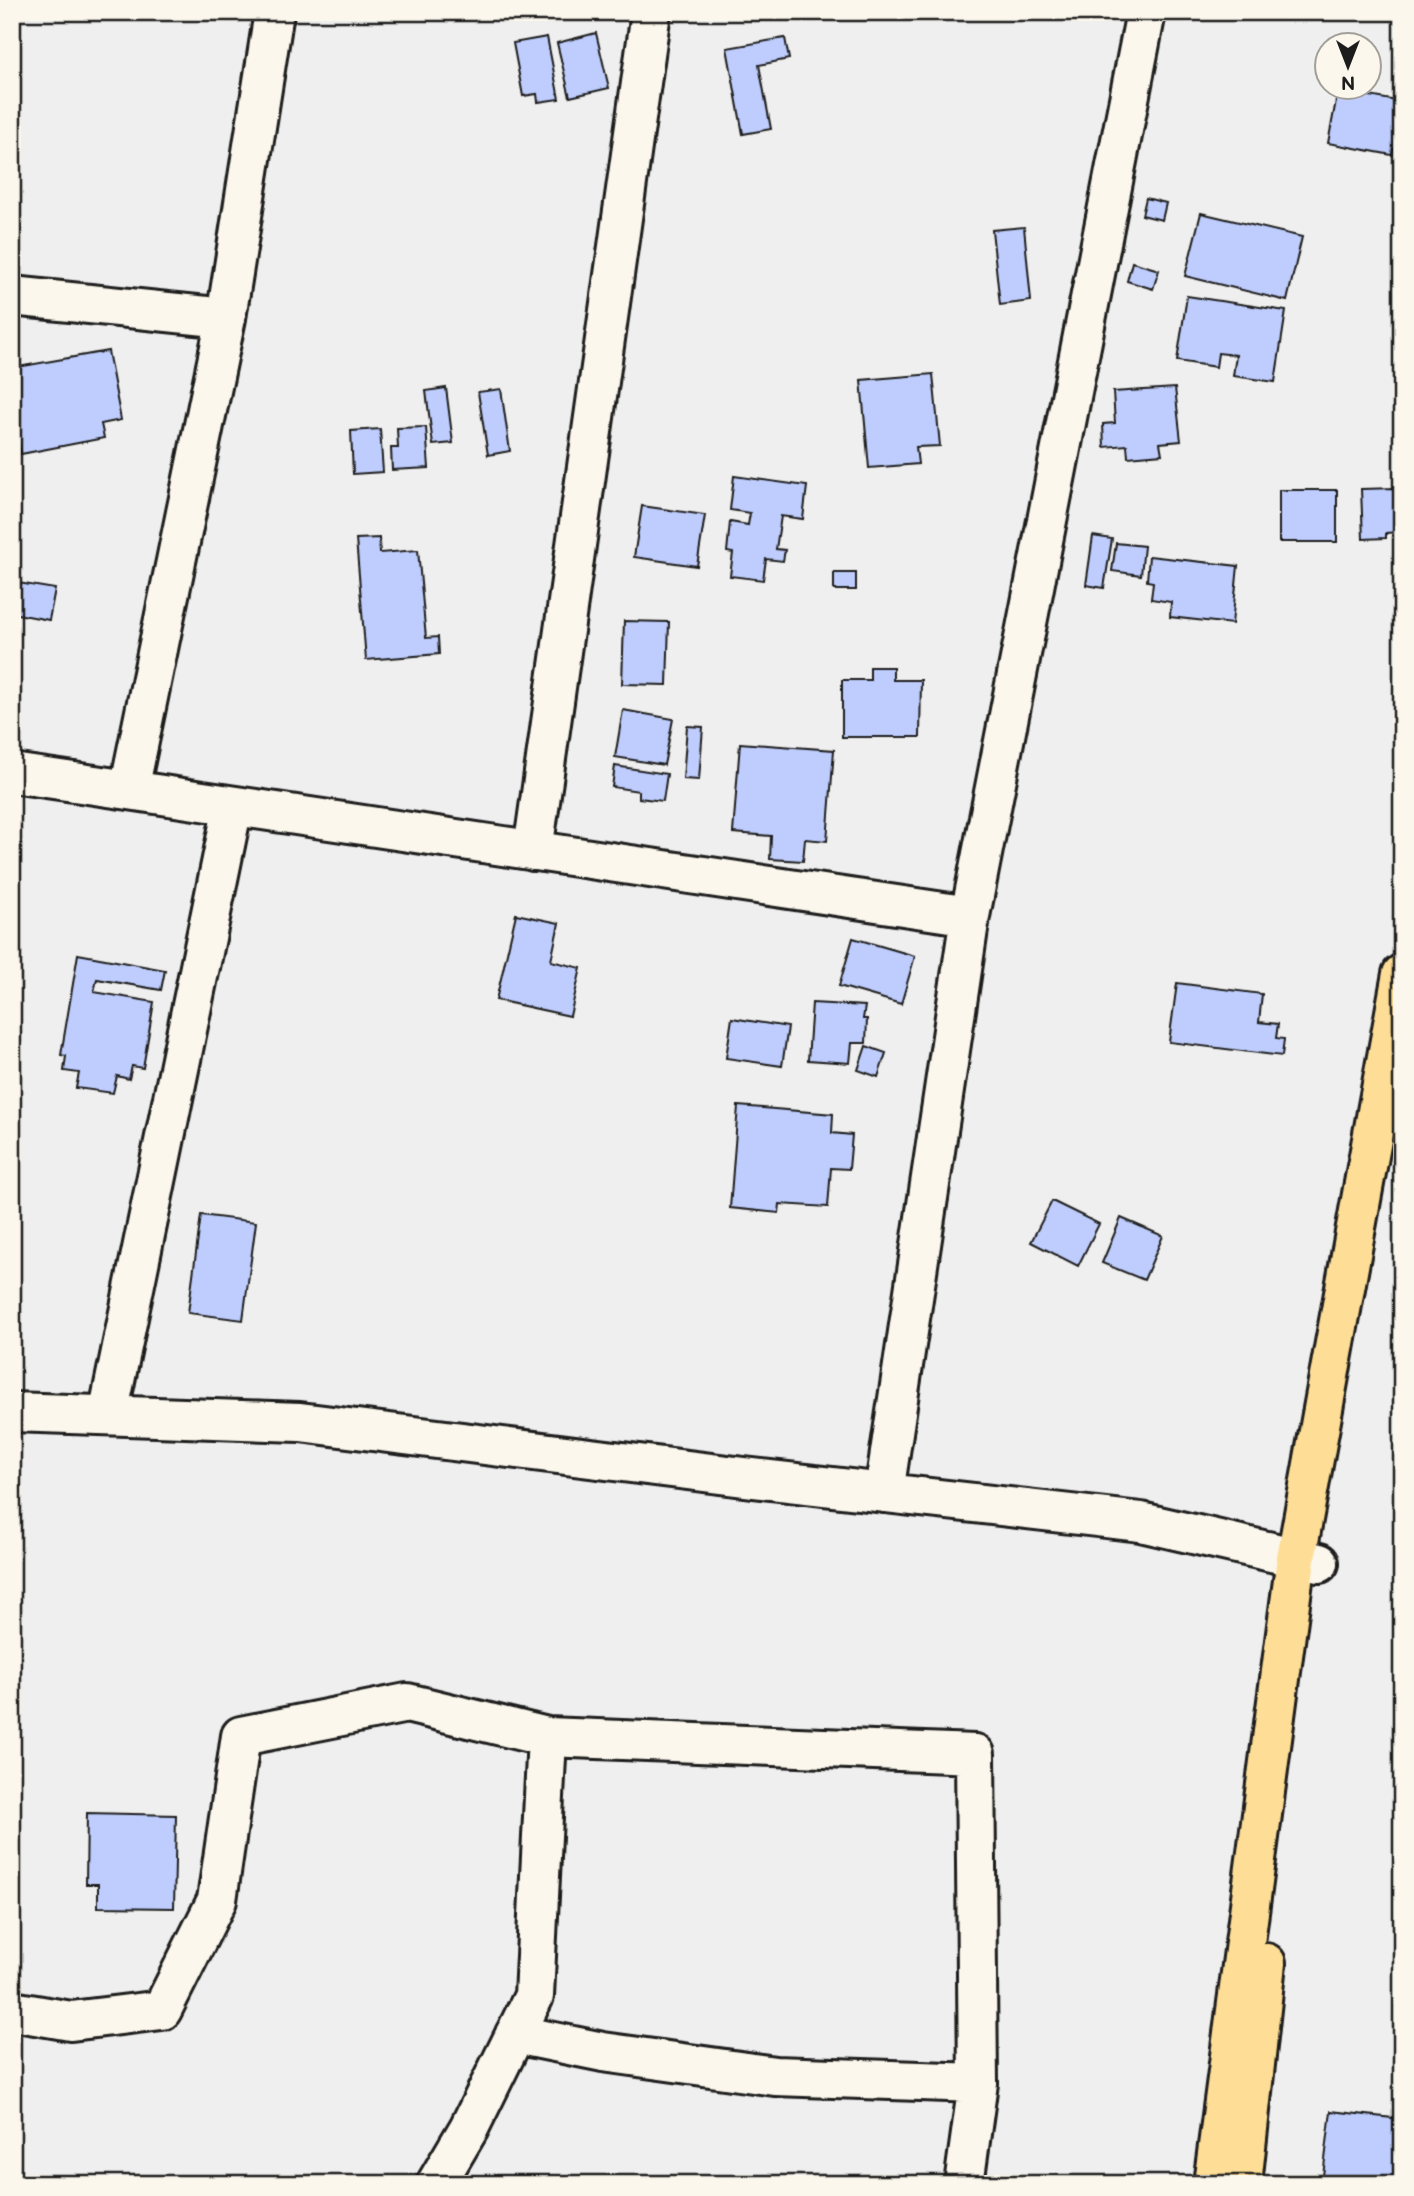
<svg xmlns="http://www.w3.org/2000/svg" width="1414" height="2196" font-family="'Balsamiq Sans',sans-serif">
	<style>
		.building { fill: #becdfd; stroke: #1c1c1c; stroke-width: 2 }
		.lines { fill: none; stroke-linecap: round; stroke-linejoin: round }
		.minor-casing { stroke: #1c1c1c; stroke-width: 44 }
		.major-casing { stroke: #1c1c1c; stroke-width: 44 }
		.minor { stroke: #fbf7ec; stroke-width: 38 }
		.major { stroke: #fedd96; stroke-width: 38 }
	</style>
	<rect width="100%" height="100%" fill="#efefef"/>
	<filter id="ink" filterUnits="userSpaceOnUse"><feTurbulence type="fractalNoise" baseFrequency=".0143" numOctaves="2"/><feDisplacementMap in="SourceGraphic" scale="14" xChannelSelector="R" yChannelSelector="G"/><feConvolveMatrix kernelMatrix="1 2 1 2 8 2 1 2 1" color-interpolation-filters="sRGB"/></filter>
	<g filter="url(#ink)">
		<path class="building" d="M596,33l13,55 -39,9 -13,-54z
			M547,37l12,62 -21,3 -1,-8 -14,2 -10,-53z
			M785,38l4,21 -30,6 12,64 -28,5 -16,-86z
			M1338,90l64,12v49l-9,-2 -1,6 -64,-12z
			M1146,198l20,5 -4,17 -20,-5z
			M1201,213l101,24 -15,64 -102,-25z
			M1024,227l7,74 -31,4 -8,-75z
			M1132,262l27,8 -6,19 -26,-8z
			M1187,296l99,15 -11,71 -42,-6 3,-21 -18,-2 -2,14 -39,-6z
			M108,351l13,69 -20,4 3,14 -83,16 -7,-33 -2,1v-54z
			M933,374l7,72 -24,1 2,17 -49,4 -8,-88z
			M446,388l7,55 -20,2 -7,-54z
			M1175,388l6,53 -21,2 2,11 -34,3 -1,-12 -23,2 -1,-23 12,-1 -2,-31z
			M501,389l9,62 -22,4 -10,-63z
			M426,427l3,41 -37,2 -1,-22h7l-1,-20z
			M380,429l3,43 -30,2 -2,-43z
			M734,476l73,10 -4,33 -22,-3 -5,33 9,1 -2,11 -17,-2 -3,21 -33,-4 3,-23 -6,-1 3,-30 18,3 2,-12 -20,-3z
			M1397,488l2,44 -13,1v5l-23,1 -2,-50z
			M1279,490h58v52h-58z
			M642,506l63,9 -8,51 -63,-9z
			M1093,536l19,3 -8,49 -18,-3z
			M379,538l1,15 38,-3 8,88 12,-1 1,17 -73,6 -10,-121z
			M1116,543l28,3 -3,29 -29,-4z
			M1149,556l89,10 -6,58 -62,-7 1,-15 -20,-3 2,-17 -6,-1z
			M834,573h22v17h-22z
			M12,582l43,7 -6,31 -37,-7z
			M624,621l45,1 -2,63 -45,-1z
			M870,667h23v13h28l-1,57h-78v-57h28z
			M623,710l50,9 -9,46 -49,-8z
			M687,726l16,1 -4,53 -16,-1z
			M740,743l94,7 -7,91 -22,-2 -2,22 -33,-2 1,-23 -38,-3z
			M615,766l52,8 -4,27 -24,-3v-7l-27,-4z
			M516,914l43,9 -8,38 30,7 -11,48 -74,-16z
			M853,938l62,18 -14,48 -62,-18z
			M78,954l87,16 -4,20 -64,-11 -3,13 60,10 -11,66 -11,-2 -3,13 -12,-3 -4,17 -37,-5 3,-15 -15,-2 2,-15 -5,-1z
			M1177,983l85,11 -3,28 19,2 -2,14 8,1 -2,17 -113,-14z
			M812,1003l53,3 -2,13h4l-1,24h-14l-2,20 -42,-3z
			M732,1018l56,9 -6,39 -56,-8z
			M866,1046l20,7 -8,24 -20,-7z
			M738,1106l95,8 -1,19 20,2 -3,34 -18,-1 -3,39 -48,-3 -1,9 -49,-5z
			M1052,1201l47,23 -21,42 -47,-24z
			M201,1215l55,7 -13,98 -55,-7z
			M1121,1218l42,18 -19,44 -42,-17z
			M87,1813l89,2 -2,93 -76,-1v-23h-12z
			M1331,2111l70,8 -8,65h-71z"/>
		<g class="lines">
			<g class="minor-casing">
				<path id="minor" d="M274,12l-48,306 -97,472 841,126
					M12,296l214,22
					M12,773l117,17
					M533,851l118,-839
					M12,1412l288,10 444,55 397,45 178,41
					M108,1415l125,-609
					M884,1493l86,-577 176,-904
					M12,2011l59,10 91,-11 55,-110 24,-164 166,-33 140,34
					M515,2034l88,18 172,24 203,7
					M436,2184l33,-56 65,-132 13,-259 428,17 3,329 -14,101"/>
			</g>
			<g class="major-casing">
				<path id="major" d="M1213,2184l83,-626 106,-584
					M1242,2184l24,-221"/>
			</g>
			<use href="#minor" class="minor"/>
			<use href="#major" class="major"/>
		</g>
	</g>
	<rect width="1414" height="2196" fill="none" stroke="#fbf7ec" stroke-width="42"/>
	<rect x="21" y="21" width="1372" height="2154" fill="none" stroke="#1c1c1c" stroke-width="2.5" filter="url(#ink)"/>
	<g transform="translate(1348 66) rotate(180)"><circle r="33" fill="#fbf7ec" stroke="#a29f99" stroke-width="2"/>
	<path d="M0-5L12 26L0 18L-12 26Z" fill="#1c1c1c"/>
	<text y="-10" font-size="19" font-weight="bold" text-anchor="middle" fill="#1c1c1c">N</text>
	</g>
</svg>
